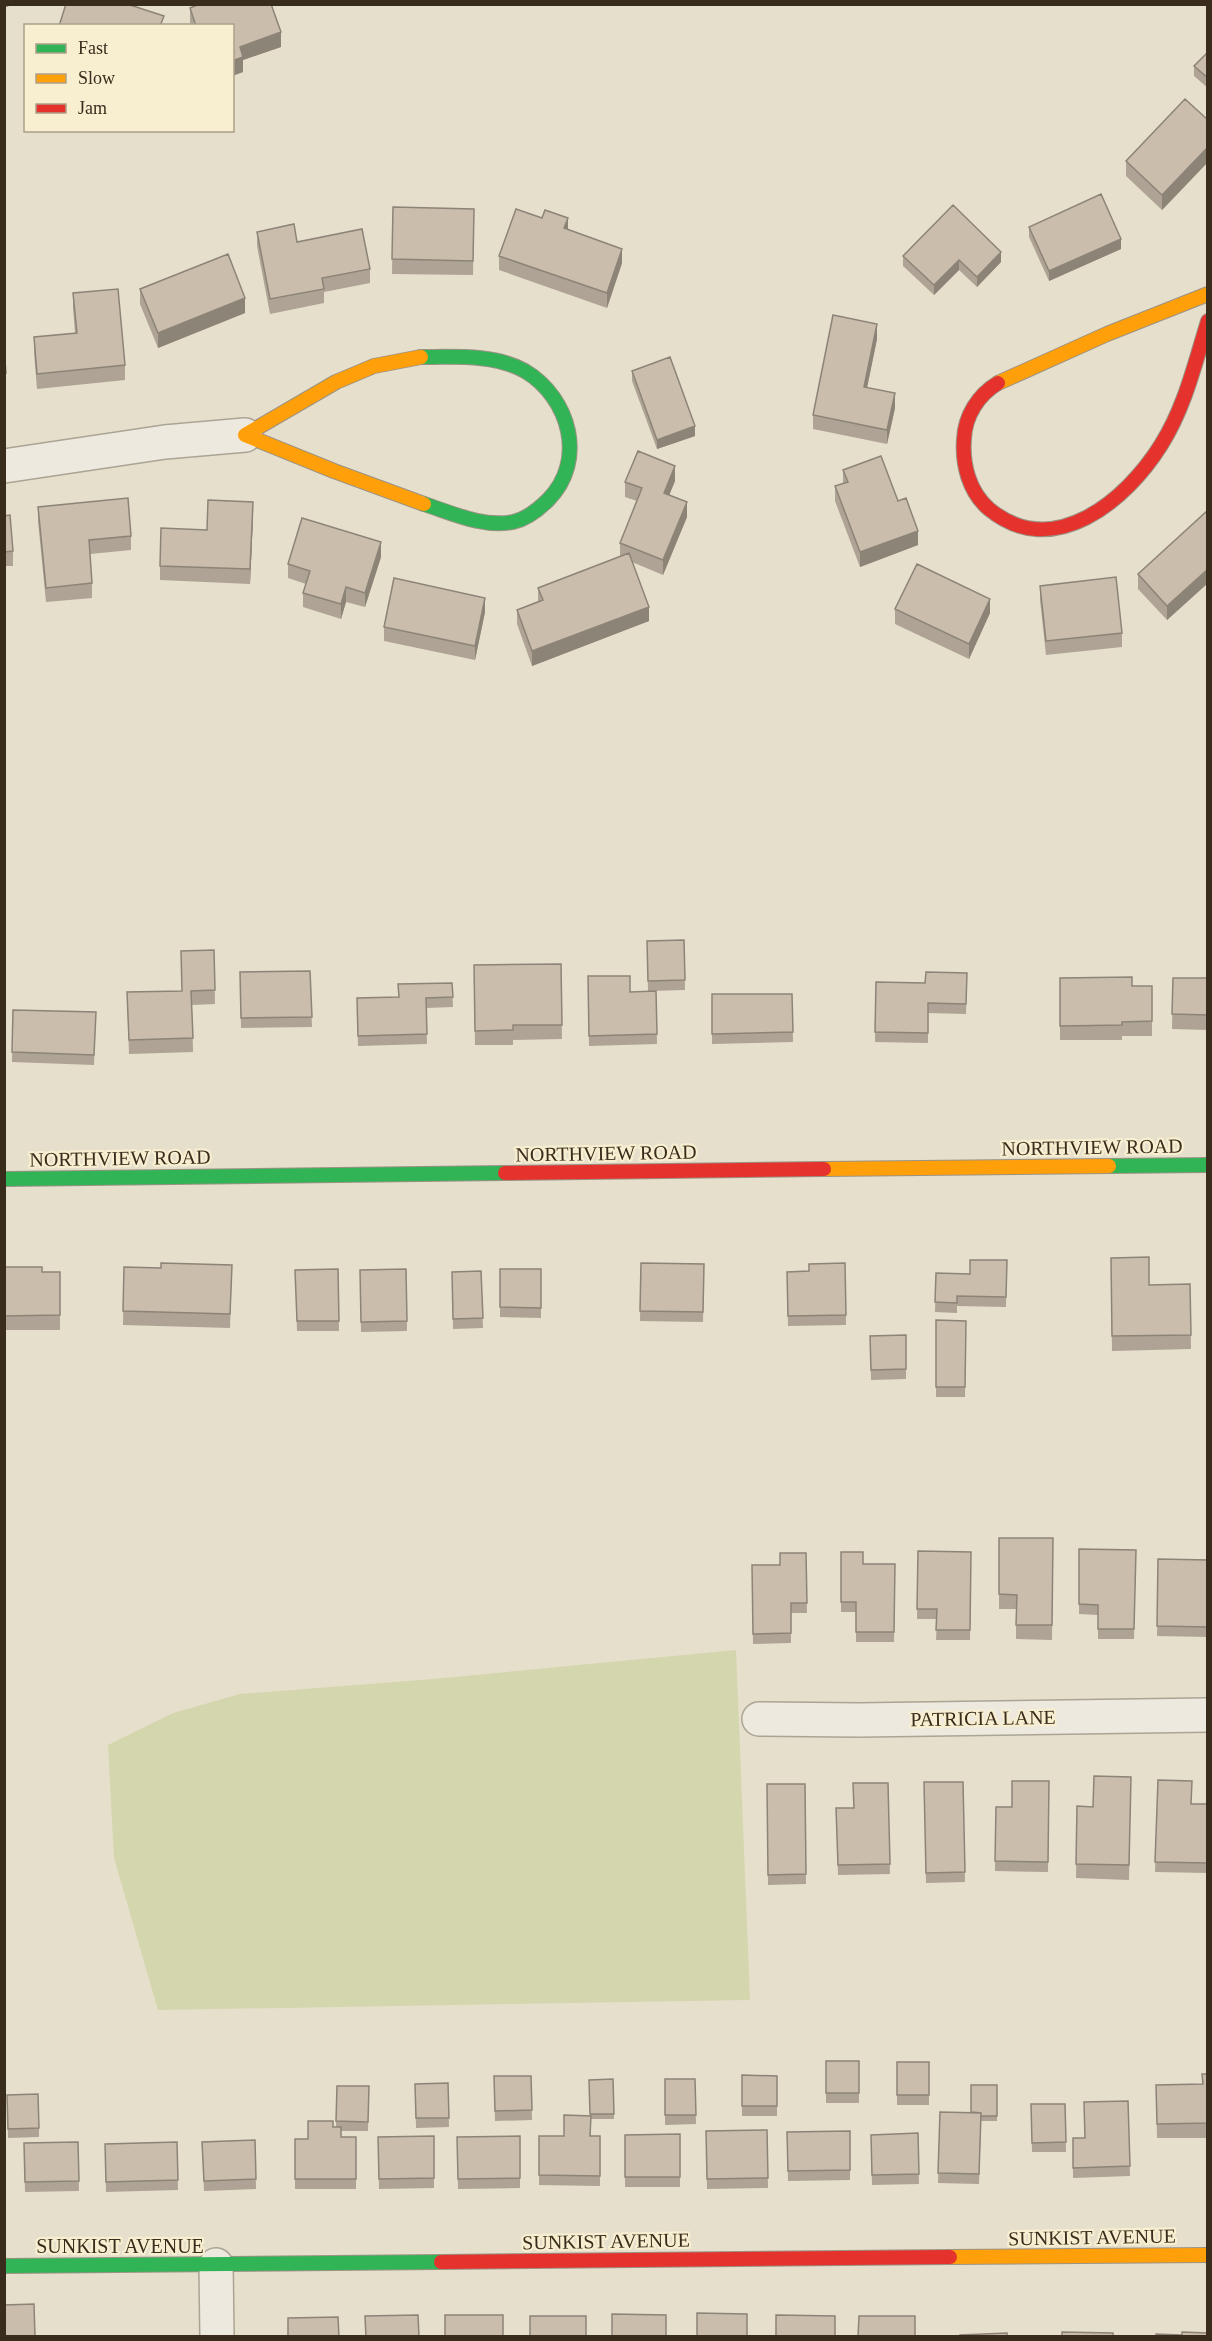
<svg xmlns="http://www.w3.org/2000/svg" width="1212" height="2341" font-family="'Times New Roman',serif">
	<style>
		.green { fill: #d4d6ad }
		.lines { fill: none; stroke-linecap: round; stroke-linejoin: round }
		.street-casing { stroke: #aba495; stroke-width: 36 }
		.fast-casing { stroke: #9a9385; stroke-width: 16 }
		.slow-casing { stroke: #9a9385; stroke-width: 16 }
		.jam-casing { stroke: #9a9385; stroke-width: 16 }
		.street { stroke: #ede9de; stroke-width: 33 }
		.fast { stroke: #30b455; stroke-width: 14 }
		.slow { stroke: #ff9f0a; stroke-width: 14 }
		.jam { stroke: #e5322d; stroke-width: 14 }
		.wall { fill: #aea394 }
		.shaded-wall { fill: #8d8478 }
		.building { fill: #cabdac; stroke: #8d8478; stroke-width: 1.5 }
		.labels { text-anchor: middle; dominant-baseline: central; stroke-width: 4.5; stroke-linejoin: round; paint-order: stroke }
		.street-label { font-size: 20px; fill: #3a2c1c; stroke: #f8efd1 }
	</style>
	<rect width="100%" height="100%" fill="#e6dfcc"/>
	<path class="green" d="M736,1650l14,350 -592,10 -44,-152 -6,-113 65,-32 67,-19 193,-15z"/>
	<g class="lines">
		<g class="street-casing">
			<path id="street" d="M4,466l161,-24 80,-7
				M759,1719l100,1 349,-5
				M216,2265l1,71"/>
		</g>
		<g class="fast-casing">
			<path id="fast" d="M421,357c33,0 74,-3 104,14 45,27 62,90 23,129 -10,10 -21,19 -35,22 -30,6 -61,-9 -89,-18
				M1109,1166l99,-1
				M4,1179l501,-6
				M4,2266l437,-4"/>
		</g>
		<g class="slow-casing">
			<path id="slow" d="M421,357l-47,9 -38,16 -91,53 89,36 90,33
				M998,383l109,-49 101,-40
				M824,1169l285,-3
				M950,2257l258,-2"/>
		</g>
		<g class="jam-casing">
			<path id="jam" d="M998,383c-20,12 -33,33 -34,56 -2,25 5,53 25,70 64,53 137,-8 172,-64 24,-38 34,-82 47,-124
				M505,1173l319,-4
				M441,2262l509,-5"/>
		</g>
		<use href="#street" class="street"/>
		<use href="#fast" class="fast"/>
		<use href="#slow" class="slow"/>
		<use href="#jam" class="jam"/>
	</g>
	<path class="wall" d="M200,4h71l10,28v15l-38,13v12l-11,4v-50h-41l-1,-4v-14z
		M1208,52v36l-14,-12v-10z
		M1208,120v42l-46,48 -36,-34v-15z
		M393,207l81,2 -1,66 -81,-1z
		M1029,227l92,22 -72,32 -20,-44z
		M568,229l54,34 -15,45 -108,-38v-14z
		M257,232l113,37v14l-46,9v11l-54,11 -13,-68z
		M903,256l98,6 -24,25 -18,-17 -25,25 -31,-29z
		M140,289l105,24 -87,35 -18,-44z
		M73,293l52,72v15l-88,9 -3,-37v-15l41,-4 -2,-25z
		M877,339l-10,49 28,20 -8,36 -74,-15v-14z
		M632,371l63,65 -38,13 -25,-68z
		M843,470l75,75 -58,22 -25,-66v-15l8,-2z
		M1208,471v13l-2,-1v-10z
		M675,481l-6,14 18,22 -24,58 -31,-13 17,59 -117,45 -15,-42v-14l21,-9v-13l82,-32v-13l17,-42 -12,-4v-15z
		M38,507l93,29v14l-41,4 2,29v15l-46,4 -8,-81z
		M1208,511v72l-41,37 -29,-31v-15z
		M4,516l9,35v15h-9z
		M253,516l-3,68 -90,-4v-14l47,-36z
		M381,557l-16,50 -19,-5 -5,17 -38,-12v-14l3,-9 -18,-6v-14z
		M1040,586l82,47v14l-76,8 -6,-55z
		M895,609l95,4 -21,46 -74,-35z
		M485,612l-10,48 -91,-19v-14z
		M684,940l1,50 -37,1 -1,-50z
		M214,950l1,54 -23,1 1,47 -64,2 -2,-62 55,-1z
		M561,964l1,75 -49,1v5h-38l-1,-80z
		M310,971l2,56 -71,1 -1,-56z
		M967,973l-1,41 -38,-1v30l-53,-1 1,-60 49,1z
		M588,976l42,16 26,-1 1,53 -68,2z
		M1060,978l72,8h20v50h-30v4h-62z
		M1173,978h35v52l-36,-1z
		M452,983l1,24 -27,1 1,36 -69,2 -1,-48 41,-1z
		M712,994h80l1,48 -81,2z
		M13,1010l83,2 -2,53 -82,-3z
		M1111,1258l38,27 41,-1 1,65 -79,2z
		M1007,1260l-1,47 -49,-1v7l-22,-1 1,-39 34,1z
		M641,1263l63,1 -1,58 -63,-1z
		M845,1263l1,62 -58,1 -1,-54 22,-1z
		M232,1265l-2,63 -107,-3 1,-58 37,1z
		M4,1267l38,5h18v58h-56z
		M338,1269l1,62h-42l-2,-61z
		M406,1269l1,62 -46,1 -1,-62z
		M500,1269h41v49l-41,-1z
		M481,1271l2,57 -30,1 -1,-57z
		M936,1320l30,1 -1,76h-29z
		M906,1335v44l-35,1 -1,-44z
		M999,1538h54l-1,102 -36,-1v-30h-17z
		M1079,1549l57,1 -2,89h-36v-24l-19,-1z
		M918,1551l53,1 -1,88h-34l1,-21h-20z
		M841,1552l22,12h32l-1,78h-38v-30h-15z
		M806,1553l1,60h-16v30l-38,1 -1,-79h28z
		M1158,1559l50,1v77l-51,-1z
		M1131,1777l-2,103 -53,-2 1,-72 16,1z
		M1158,1780l34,24h16v69l-53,-1z
		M1049,1781l-1,91 -53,-1 1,-64h16z
		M924,1782h39l2,100 -39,1z
		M888,1783l2,91 -52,1 -2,-67h18z
		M767,1784h38l1,100 -38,1z
		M826,2061h33v42h-33z
		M897,2062h32v43h-32z
		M1208,2074v64h-51l-1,-53 46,-1z
		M742,2075l35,1v40h-35z
		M494,2076h37l1,44 -37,1z
		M613,2079l1,40h-23v17h9v50l-61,-1v-49h25l26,-21 -1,-35z
		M665,2079h30l1,45 -31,1z
		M448,2083l1,44 -33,1 -1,-44z
		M997,2085v36h-16l-2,63 -41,-1 2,-71h31z
		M337,2086h32l-1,45h-27v6h15v52h-61v-50h13l28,-12z
		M7,2095l32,33v9l-31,1z
		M1128,2101l2,75 -57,2v-40h12z
		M1031,2104h34l1,48h-34z
		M767,2130l1,58 -61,1 -1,-58z
		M850,2131v49l-62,1 -1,-49z
		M918,2133l1,51 -47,1 -1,-50z
		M680,2134v53h-55v-52z
		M434,2136v52l-55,1 -1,-52z
		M520,2136v52l-62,1 -1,-52z
		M255,2140l1,49 -52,2 -2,-49z
		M78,2142l1,49 -54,1 -1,-49z
		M177,2142l1,48 -72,2 -1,-48z"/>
	<path class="shaded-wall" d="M4,4h10l-10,4z
		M281,32v15l-38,13v12l-11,4v-15l8,-14z
		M1208,147v15l-46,48v-15z
		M568,218v14l-4,-4z
		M1121,239v10l-72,32v-10z
		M622,249v14l-15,45v-15z
		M1001,252v10l-24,25v-10z
		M959,260v10l-25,25v-10z
		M245,298v15l-87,35v-15z
		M877,324v15l-13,63v-15z
		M895,393v15l-8,36v-14z
		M695,426v10l-38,13v-9z
		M675,466v15l-11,27v-15z
		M253,502v14l-3,68v-15z
		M687,502v15l-24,58v-15z
		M918,531v14l-58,22v-15z
		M381,542v15l-16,50v-14z
		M1208,569v14l-41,37v-14z
		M346,587v15l-5,17v-15z
		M485,598v14l-10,48v-14z
		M990,599v14l-21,46v-15z
		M649,607v14l-117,45v-15z"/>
	<path class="building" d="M66,4h61l37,12 -4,10h-101z
		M200,4h71l10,28 -41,15 3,10 -11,4v-35h-36l-6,-18z
		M1208,52v26l-14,-12z
		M1185,99l23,21v27l-46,48 -36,-34z
		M1101,194l20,45 -72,32 -20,-44z
		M953,205l48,47 -24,25 -18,-17 -25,25 -31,-29z
		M393,207l81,2 -1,52 -81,-2z
		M516,209l26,9 3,-8 23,8 -4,10 58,21 -15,44 -108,-37z
		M294,224l3,18 65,-13 8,40 -48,9 2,11 -54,10 -13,-67z
		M228,254l17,44 -87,35 -18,-44z
		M118,289l7,76 -88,9 -3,-37 43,-4 -4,-40z
		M833,315l44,9 -13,63 31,6 -8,37 -74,-15z
		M4,350l2,23h-2z
		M670,357l25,69 -38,14 -25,-69z
		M638,451l37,15 -11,27 23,9 -24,58 -43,-17 22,-55 -17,-6z
		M881,456l17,45 8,-3 12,33 -58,21 -25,-66 13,-4 -5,-12z
		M128,498l3,38 -42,4 3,43 -46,5 -8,-81z
		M208,500l45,2 -3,67 -90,-3 1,-38 46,2z
		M1207,511l1,58 -41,37 -29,-32z
		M10,515l3,36 -9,1v-36z
		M302,518l79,24 -16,51 -19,-6 -5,17 -38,-11 7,-22 -22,-7z
		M629,553l20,54 -117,44 -15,-41 26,-10 -5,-12z
		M917,564l73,35 -21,45 -74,-35z
		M1116,577l6,56 -76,8 -6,-55z
		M394,578l91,20 -10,48 -91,-19z
		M684,940l1,40 -37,1 -1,-40z
		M214,950l1,40 -24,1 2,47 -64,2 -2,-48 55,-1 -1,-40z
		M561,964l1,61h-49v5l-38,1 -1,-66z
		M310,971l2,46 -71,1 -1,-46z
		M926,972l41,1 -1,31 -38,-1v30l-53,-1 1,-50 49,1z
		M588,976h42v16l26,-1 1,43 -68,2z
		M1132,977v9h20v35l-30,1v3l-62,1v-48z
		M1173,978h35v37l-36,-1z
		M452,983l1,14 -27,1 1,36 -69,2 -1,-38 42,-1 -1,-13z
		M712,994h80l1,38 -81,2z
		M13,1010l83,2 -2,43 -82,-3z
		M1149,1257v28l41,-1 1,51 -79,1 -1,-78z
		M970,1260h37l-1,37 -49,-1v7l-22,-1 1,-29 34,1z
		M161,1263l71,2 -2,49 -107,-3 1,-44 37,1z
		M641,1263l63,1 -1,48 -63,-1z
		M845,1263l1,52 -58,1 -1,-44 22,-1v-7z
		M4,1267h38v5h18v43l-56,1z
		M338,1269l1,52h-42l-2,-51z
		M406,1269l1,52 -46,1 -1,-52z
		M500,1269h41v39l-41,-1z
		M481,1271l2,47 -30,1 -1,-47z
		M936,1320l30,1 -1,66h-29z
		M906,1335v34l-35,1 -1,-34z
		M999,1538h54l-1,87h-36l1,-30 -18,-1z
		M1079,1549l57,1 -2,79h-36v-24l-19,-1z
		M918,1551l53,1 -1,78h-34l1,-21h-20z
		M841,1552h22v12h32l-1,68h-38v-30h-15z
		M780,1553h26l1,50h-16v30l-38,1 -1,-69h28z
		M1158,1559l50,1v67l-51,-1z
		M1094,1776l37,1 -2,88 -53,-1 1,-58 16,1z
		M1158,1780l34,1 -1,23h17v59l-53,-1z
		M1012,1781h37l-1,81 -53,-1 1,-54h16z
		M924,1782h39l2,90 -39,1z
		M853,1783h35l2,81 -52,1 -2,-57h18z
		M767,1784h38l1,90 -38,1z
		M826,2061h33v32h-33z
		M897,2062h32v33h-32z
		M1202,2074h6v49l-51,1 -1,-39 47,-1z
		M742,2075l35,1v30h-35z
		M494,2076h37l1,34 -37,1z
		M613,2079l1,35h-24l-1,-34z
		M665,2079h30l1,36h-31z
		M448,2083l1,35h-33l-1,-34z
		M971,2085h26v31h-16v-3l-10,-1z
		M337,2086h32l-1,36 -32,-1z
		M38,2094l1,34 -31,1 -1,-34z
		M1128,2101l2,65 -57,2v-30h12l-1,-36z
		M1031,2104h34l1,38 -34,1z
		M940,2112l41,1 -2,61 -41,-1z
		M564,2115l27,1 -1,20h10v40l-61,-1v-39h25z
		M308,2121h25v6h8v10h15v42h-61v-40h13z
		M767,2130l1,48 -61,1 -1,-48z
		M850,2131v39l-62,1 -1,-39z
		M918,2133l1,41 -47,1 -1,-40z
		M680,2134v43h-55v-42z
		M434,2136v42l-55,1 -1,-42z
		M520,2136v42l-62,1 -1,-42z
		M255,2140l1,39 -52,2 -2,-39z
		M78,2142l1,39 -54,1 -1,-39z
		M177,2142l1,38 -72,2 -1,-38z
		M34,2304l1,33h-31v-32z
		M697,2313l50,1v23h-50z
		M612,2314l54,1v22h-54z
		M418,2315l1,22h-53l-1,-21z
		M445,2315h58v22h-58z
		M776,2315l59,1v21h-59z
		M530,2316h56v21h-56z
		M859,2316h56v21h-57z
		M338,2317l1,20h-51v-19z
		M1062,2332l51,1v4h-51z
		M1182,2332l26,1v4h-52v-3l26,1z
		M1007,2333v4h-47v-2z"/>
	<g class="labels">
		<g class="street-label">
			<text transform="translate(1092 1147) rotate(-1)">NORTHVIEW ROAD</text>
			<text transform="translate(606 1153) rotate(-1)">NORTHVIEW ROAD</text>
			<text transform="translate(120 1158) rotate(-1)">NORTHVIEW ROAD</text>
			<text transform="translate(983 1718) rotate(-1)">PATRICIA LANE</text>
			<text transform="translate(1092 2237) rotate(-1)">SUNKIST AVENUE</text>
			<text transform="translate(606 2241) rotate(-1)">SUNKIST AVENUE</text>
			<text x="120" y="2246">SUNKIST AVENUE</text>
		</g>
	</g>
	<rect width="1212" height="2341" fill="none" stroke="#3a2c1c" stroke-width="12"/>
	<rect x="24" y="24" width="210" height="108" fill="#f8efd1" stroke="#aca189" stroke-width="1.5"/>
	<rect x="36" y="44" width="30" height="9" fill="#30b455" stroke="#aca189" stroke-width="1.5"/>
	<text x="78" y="54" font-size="18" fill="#3a2c1c">Fast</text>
	<rect x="36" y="74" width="30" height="9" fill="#ff9f0a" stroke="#aca189" stroke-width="1.5"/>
	<text x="78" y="84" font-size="18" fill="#3a2c1c">Slow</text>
	<rect x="36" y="104" width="30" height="9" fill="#e5322d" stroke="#aca189" stroke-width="1.5"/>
	<text x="78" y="114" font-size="18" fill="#3a2c1c">Jam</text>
</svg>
